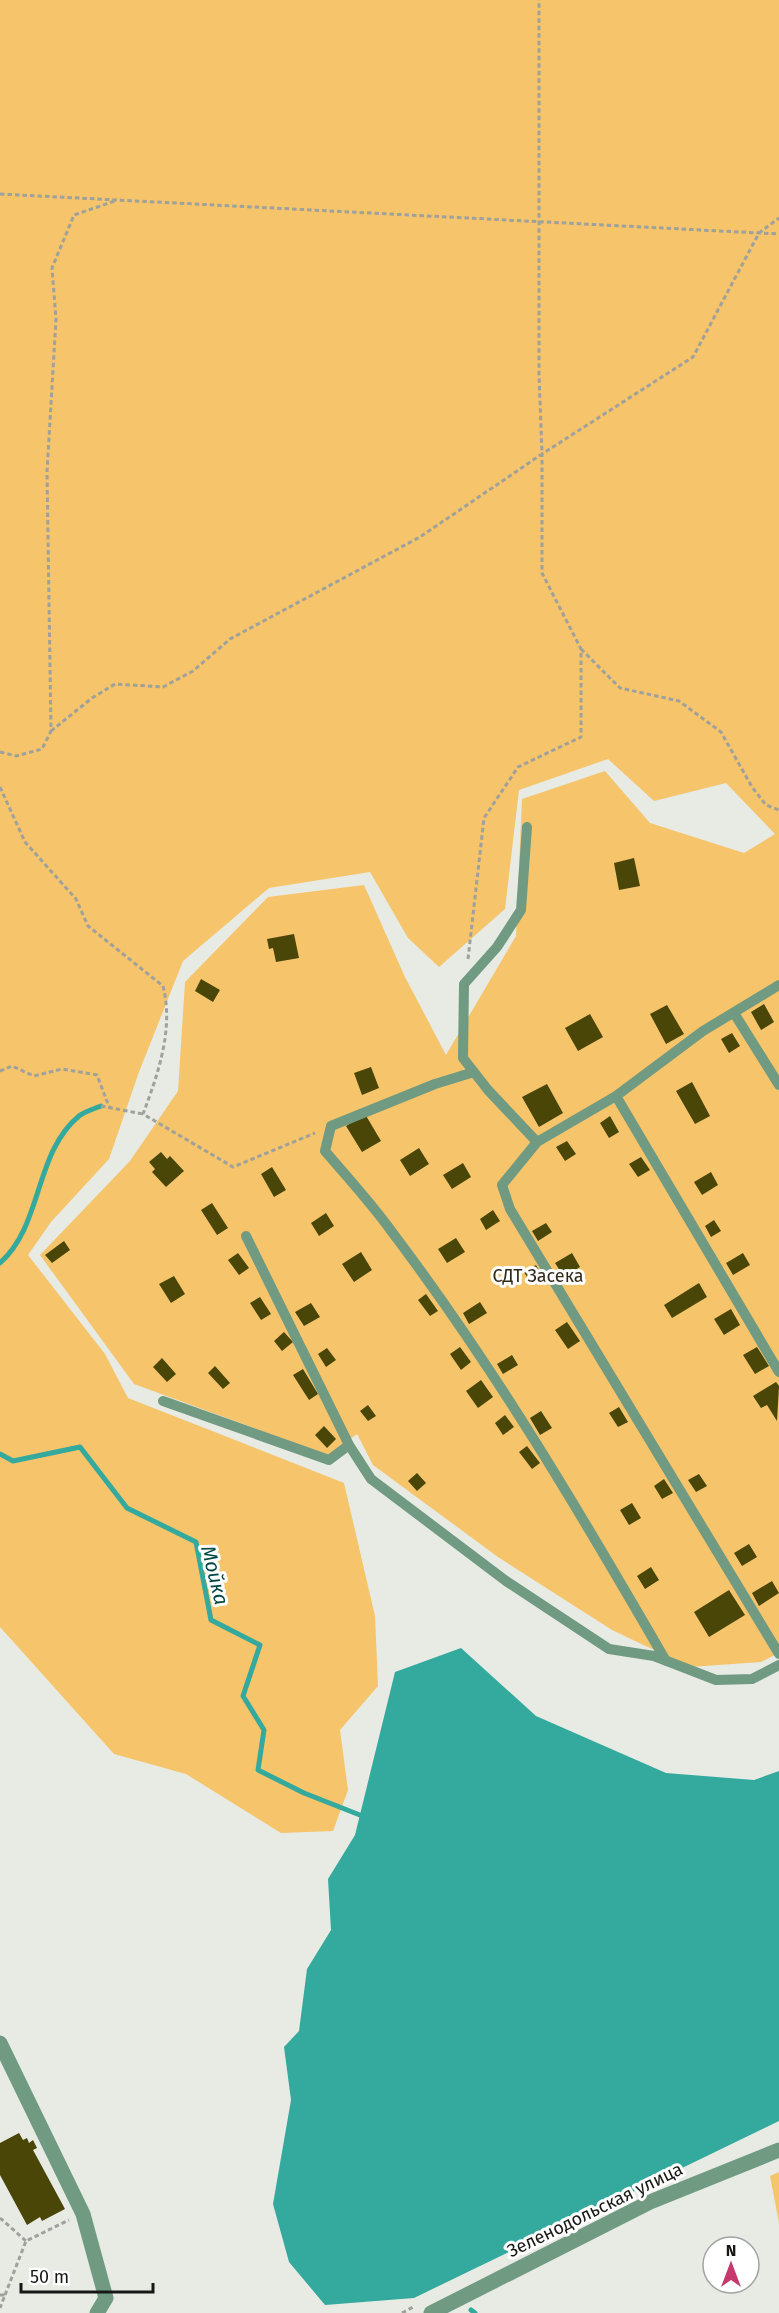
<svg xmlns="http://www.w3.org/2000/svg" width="779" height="2313" font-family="'Fira Sans',sans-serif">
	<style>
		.green { fill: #f5c46b }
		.water { fill: #34a99e }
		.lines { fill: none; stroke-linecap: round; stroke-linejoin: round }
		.stream { stroke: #34a99e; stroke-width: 5 }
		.building { fill: #494608 }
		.path { stroke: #9fa19c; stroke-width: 3; stroke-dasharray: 4.5 3; stroke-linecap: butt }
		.service { stroke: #709a82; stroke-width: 10 }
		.minor { stroke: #709a82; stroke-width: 15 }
		.path-bridge { stroke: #9fa19c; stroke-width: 3; stroke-dasharray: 4.5 3; stroke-linecap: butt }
		.labels { text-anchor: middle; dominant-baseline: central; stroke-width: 6; stroke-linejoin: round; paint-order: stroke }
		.park-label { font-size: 18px; fill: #332918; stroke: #fff }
		.street-label { font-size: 18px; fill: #171816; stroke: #fff }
		.water-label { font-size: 20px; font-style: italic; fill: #004842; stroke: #fff }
	</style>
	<rect width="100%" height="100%" fill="#e7ebe4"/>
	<path class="green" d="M0,0h779v1653l-18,9 -71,5 -78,-37 -114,-73 -125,-92 -16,-31 -29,21 -194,-71 -94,-129 90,-94 48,-70 7,-109 83,-85 96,-12 41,92 41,78 70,-119 6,-137 83,-28 45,52 94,30 31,-19 -49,-51 -72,18 -46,-42 -89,31 -14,119 -66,58 -31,-29 -38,-66 -101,16 -86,73 -44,111 -30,87 -58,63 -23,33 77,99 23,44 216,85 31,133 3,70 -38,44 8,60 -15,41 -52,2 -95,-59 -72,-20 -114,-127z
		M779,2172v51l-9,-47z"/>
	<path class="water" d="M461,1648l75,68 130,57 88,7 25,-9v350l-365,177 -89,7 -36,-43 -16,-58 18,-104 -7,-53 15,-16 8,-62 24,-39 -3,-51 27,-44 40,-163z"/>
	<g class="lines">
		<path class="stream" d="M0,1263c43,-38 34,-110 79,-147 6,-5 15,-7 22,-10
			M0,1454l13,7 67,-14 47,61 69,34 15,78 49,25 -17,51 21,34 -6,40 46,23 61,24
			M471,2310l4,3"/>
	</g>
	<path class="building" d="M634,858l6,28 -21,4 -5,-27z
		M294,934l5,24 -23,4 -3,-14 -4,1 -2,-10z
		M201,979l19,11 -7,12 -18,-11z
		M764,1004l10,18 -13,8 -10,-18z
		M667,1005l17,29 -18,10 -16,-30z
		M590,1014l13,23 -25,14 -13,-23z
		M732,1033l8,13 -11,7 -8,-14z
		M371,1067l8,21 -17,7 -8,-22z
		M692,1082l18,34 -15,8 -19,-33z
		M547,1084l16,29 -24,14 -17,-30z
		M365,1114l16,27 -19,11 -16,-26z
		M610,1116l9,16 -10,6 -9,-15z
		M567,1141l9,13 -11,7 -9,-14z
		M419,1148l10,16 -19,12 -10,-16z
		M161,1152l6,7 3,-3 14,15 -18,16 -14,-15 3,-3 -6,-7z
		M641,1157l9,13 -12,7 -9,-13z
		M463,1163l8,14 -19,12 -9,-14z
		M272,1167l14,23 -12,7 -13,-23z
		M711,1172l7,13 -16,10 -8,-13z
		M212,1203l16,25 -11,7 -16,-25z
		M493,1210l7,11 -14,9 -6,-11z
		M326,1213l8,13 -15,10 -8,-13z
		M714,1220l7,11 -10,6 -6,-11z
		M546,1223l6,9 -14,9 -6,-10z
		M456,1238l9,14 -18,11 -9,-14z
		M64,1241l6,9 -18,13 -7,-8z
		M361,1252l11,18 -18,12 -12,-18z
		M238,1253l11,15 -10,7 -11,-15z
		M572,1253l8,14 -16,10 -9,-14z
		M743,1253l7,12 -17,10 -7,-12z
		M536,1265l8,13 -12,7 -8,-13z
		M174,1276l11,18 -14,9 -12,-19z
		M699,1283l8,14 -35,21 -8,-13z
		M426,1294l12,17 -8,5 -12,-16z
		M260,1297l11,17 -10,6 -11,-17z
		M480,1302l7,11 -18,11 -6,-11z
		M311,1303l9,14 -16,9 -9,-14z
		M731,1309l9,16 -16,10 -10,-16z
		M567,1322l13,19 -12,8 -13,-19z
		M284,1332l9,10 -11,9 -8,-10z
		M460,1347l11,15 -10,8 -11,-16z
		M757,1347l12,19 -14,8 -12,-19z
		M327,1348l9,12 -10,7 -8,-13z
		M512,1355l6,10 -15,9 -6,-10z
		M162,1358l14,16 -9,8 -14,-15z
		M215,1366l15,17 -7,6 -15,-16z
		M303,1369l15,25 -9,6 -16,-25z
		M481,1380l12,17 -15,11 -12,-17z
		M776,1382l3,4 -2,35 -10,-16 -6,3 -8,-12z
		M368,1405l8,11 -8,5 -8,-10z
		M619,1407l9,15 -10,5 -9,-14z
		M541,1411l11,17 -12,7 -10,-17z
		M505,1415l9,12 -11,8 -8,-12z
		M324,1426l12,13 -9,9 -12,-13z
		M527,1446l13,17 -8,6 -13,-17z
		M417,1473l9,10 -9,8 -9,-10z
		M699,1474l8,12 -11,6 -8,-12z
		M664,1479l9,14 -11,6 -8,-13z
		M632,1503l9,15 -12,7 -9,-15z
		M749,1544l8,13 -15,9 -8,-13z
		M651,1567l8,13 -14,9 -8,-13z
		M772,1581l7,12 -20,13 -7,-13z
		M729,1590l16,25 -36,22 -15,-25z
		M19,2133l4,7 4,-2 2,5 4,-3 4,8 -4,2 32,59 -23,12 -2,-4 -13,8 -27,-50v-32z"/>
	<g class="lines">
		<path class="path" d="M0,194l779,40
			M581,649l39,39 59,13 42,31 31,55 14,18 13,5
			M51,731l41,-33 23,-14 48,3 30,-16 37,-32 190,-102 122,-83 -3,-79v-375
			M0,752l16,4 26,-7 9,-18 -4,-259 9,-153 -4,-51 22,-53 41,-14
			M0,787l25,55 51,57 12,27 75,60c11,43 -5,88 -20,128l90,53 82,-34
			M468,959l16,-141 34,-51 63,-30v-88l-39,-76v-119l151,-97 66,-124 20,-15
			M0,1071l12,-5 22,10 28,-7 35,6 9,24
			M101,1106l42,8
			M0,2218l26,23
			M0,2295h5l-5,13
			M5,2295l21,-54 43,-21
			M402,2313l13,-7"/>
		<path class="service" d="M527,827l-6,83 -24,37 -33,37 -1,74 25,32 49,52
			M779,985l-76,46 -87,65 -79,46 -35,43 8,24 269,445
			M734,1013l45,72
			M474,1072l-39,12 -104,42 -6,25c23,27 47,53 67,81 103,136 189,282 274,429
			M616,1096l163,276
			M246,1236l103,209 22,34 135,102 103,68 45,7 62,24 36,-1 27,-14
			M163,1401l166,59 20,-15"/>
		<path class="minor" d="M0,2043l83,171 23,84 -9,15
			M431,2313l219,-111 129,-52"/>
		<path class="path-bridge" d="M106,1099l4,9"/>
	</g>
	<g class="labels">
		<g class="park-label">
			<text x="538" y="1276">СДТ Засека</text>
		</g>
		<g class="street-label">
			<text transform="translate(595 2210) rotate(-26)">Зеленодольская улица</text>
		</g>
		<g class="water-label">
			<text transform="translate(215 1575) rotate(76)">Мойка</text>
		</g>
	</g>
	<g transform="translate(731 2265)"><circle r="28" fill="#ffffff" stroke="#a2a3a2" stroke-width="1.5"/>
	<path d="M0-4.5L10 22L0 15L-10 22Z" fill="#c5396e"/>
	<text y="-9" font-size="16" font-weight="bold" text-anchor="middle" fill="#171816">N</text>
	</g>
	<path d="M21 2283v9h132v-9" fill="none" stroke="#171816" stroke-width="3"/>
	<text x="30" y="2283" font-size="18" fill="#171816" stroke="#ffffff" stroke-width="4.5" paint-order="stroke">50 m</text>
</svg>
